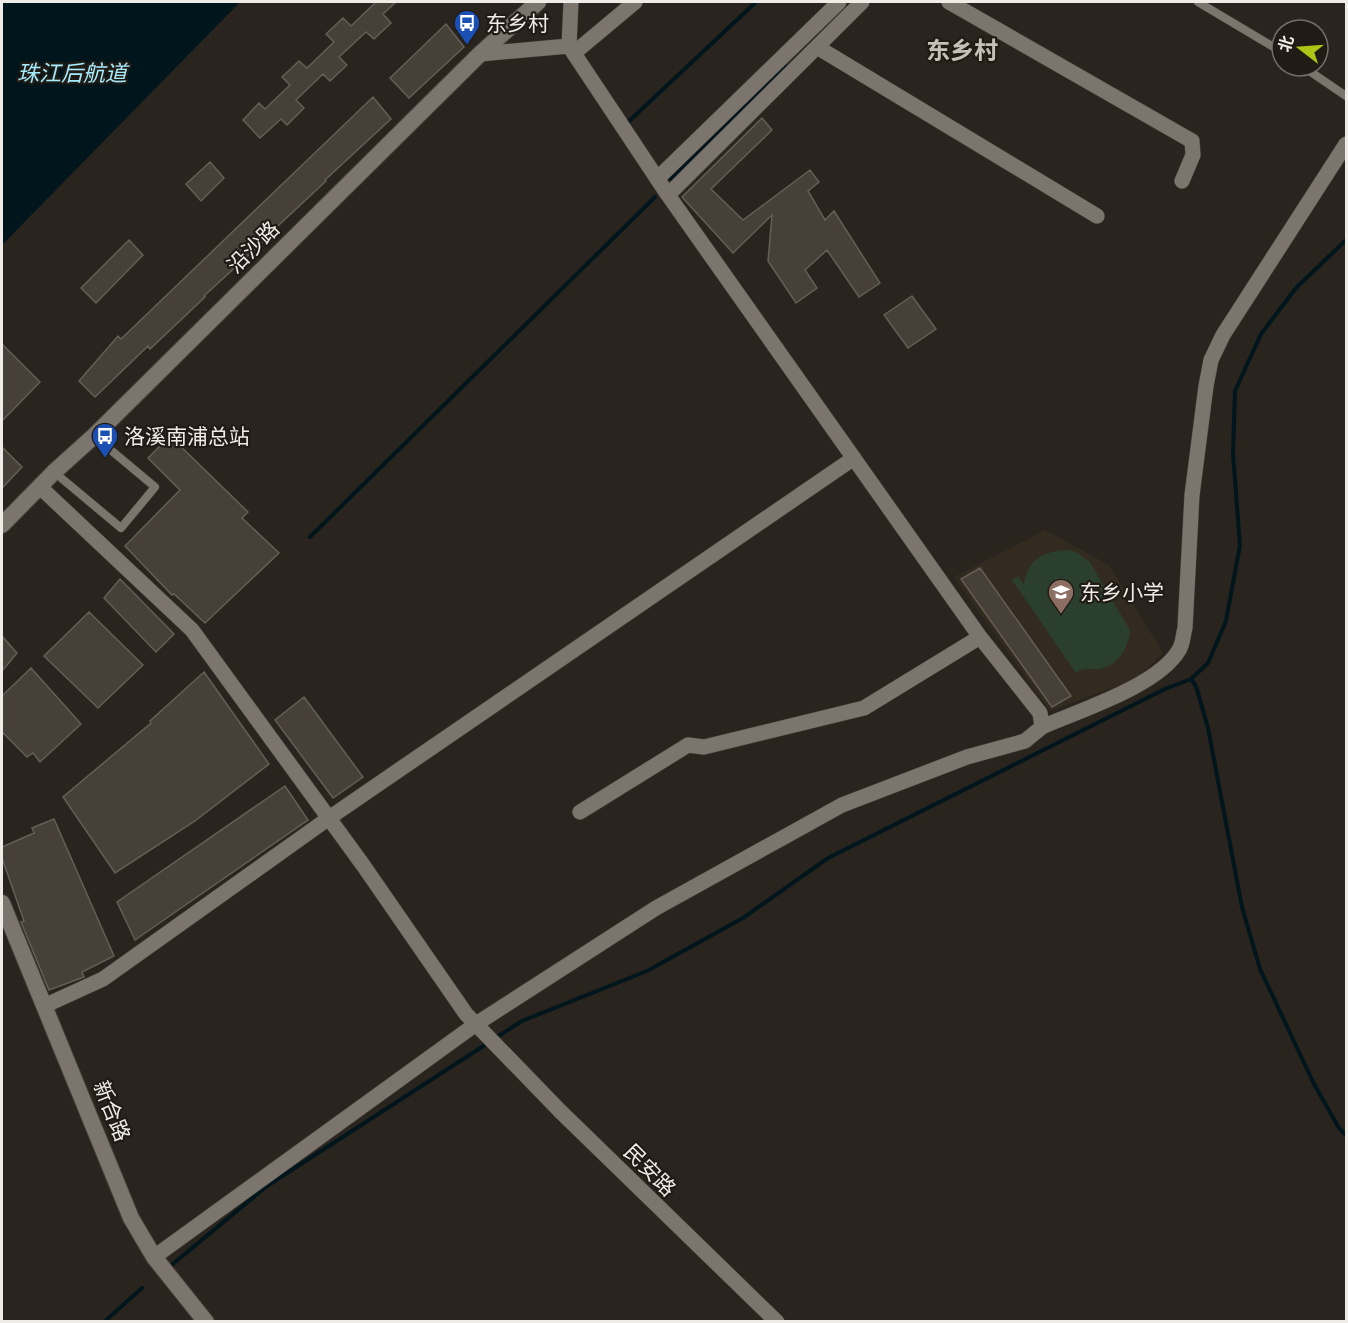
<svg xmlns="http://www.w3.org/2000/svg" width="1348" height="1323" font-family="Rubik,'Noto Sans SC',sans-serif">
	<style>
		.built { fill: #332b1f }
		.green { fill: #2a3f2e }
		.water { fill: #00161c }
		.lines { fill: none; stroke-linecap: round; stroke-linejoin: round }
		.stream { stroke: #00161c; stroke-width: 4 }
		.building { fill: #464039; stroke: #655e57; stroke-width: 1.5 }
		.service-casing { stroke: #433f39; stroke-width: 9 }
		.minor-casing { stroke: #433f39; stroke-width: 16 }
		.tertiary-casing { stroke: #433f39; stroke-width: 18 }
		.service { stroke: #7b756d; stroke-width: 8 }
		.minor { stroke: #7b756d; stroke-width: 15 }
		.tertiary { stroke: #7b756d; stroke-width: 16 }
		.labels { text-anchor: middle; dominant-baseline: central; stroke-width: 4.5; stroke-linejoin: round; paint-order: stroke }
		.poi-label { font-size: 21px; fill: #efece7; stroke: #201b15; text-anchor: start }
		.street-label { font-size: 21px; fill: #efece7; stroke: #201b15 }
		.water-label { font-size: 22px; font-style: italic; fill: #a4ebfd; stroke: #201b15 }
		.quarter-label { font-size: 24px; font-weight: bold; fill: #c6c0b7; stroke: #201b15 }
	</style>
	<rect width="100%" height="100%" fill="#29241e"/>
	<path class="built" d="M1045,530l64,35 54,88 -16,16 -19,13 -78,29 -96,-134z"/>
	<path class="green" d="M1067,550l9,2 13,9 41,69c-1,18 -12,36 -31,39 -10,1 -14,-3 -23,4l-64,-93 6,-4 6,9c3,-25 19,-34 43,-35z"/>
	<path class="water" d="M2,2h238l-238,243z"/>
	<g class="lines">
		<path class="stream" d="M626,124l130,-122
			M671,179l114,-114
			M1346,240l-50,48 -35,46 -26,57 -2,63 7,91 -14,76 -18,42 -17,16 5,7 12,42 34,179 18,62 54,115 25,44 7,7
			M310,537l345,-340
			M494,1039l28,-18 125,-50 96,-53 85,-60 337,-169 26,-10
			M168,1268l99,-82 221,-143
			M104,1322l38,-34"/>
	</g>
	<path class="building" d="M376,2h20l-13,12 8,9 -17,16 -8,-7 -27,25 8,8 -17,16 -7,-7 -27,26 8,8 -17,17 -6,-6 -21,19 -17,-18 16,-17 6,6 25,-24 -8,-8 17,-16 8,7 27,-26 -8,-8 17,-16 8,8z
		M446,24l18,23 -55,51 -19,-20z
		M373,97l18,22 -66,61 1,1 -61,57 1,1 -62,57 1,1 -55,52 -2,-3 -53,51 -16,-16 39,-45 3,3z
		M762,118l10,12 -61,59 32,31 67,-50 9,12 -11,9 17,29 9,-9 46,72 -21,14 -32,-47 -22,20 12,18 -21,15 -28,-42 4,-46 -39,38 -51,-56z
		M210,162l14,16 -23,23 -15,-17z
		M129,240l14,15 -47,48 -15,-15z
		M912,296l24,33 -28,19 -24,-33z
		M2,344l38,38 -38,39z
		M170,436l78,76 -6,6 37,35 -74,70 -31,-29 -2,1 -47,-49 55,-56 -32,-32z
		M2,447l20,20 -20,21z
		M980,568l91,128 -19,11 -91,-128z
		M120,579l54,55 -18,18 -52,-54z
		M89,612l54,53 -45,43 -54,-52z
		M2,636l15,17 -15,18z
		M31,668l50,56 -41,38 -7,-9 -6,4 -25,-25v-36z
		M204,672l65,92 -74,57 -80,52 -52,-76 88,-74 -1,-2z
		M304,697l59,80 -30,21 -58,-78z
		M285,786l23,34 -173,120 -18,-38z
		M54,819l60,137 -32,16 2,5 -35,13 -28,-68 3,-1 -22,-63v-11l32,-14 -2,-5z"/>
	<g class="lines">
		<g class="service-casing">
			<path id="service" d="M1198,2l84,50
				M1302,66l44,30
				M54,472l67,56 34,-41 -61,-51"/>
		</g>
		<g class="minor-casing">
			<path id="minor" d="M949,2l243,139 1,14 -11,26
				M817,47l280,169
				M574,53l61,-51
				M480,54l89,-8
				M657,179l182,-177
				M668,195l194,-193
				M40,487l152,143 171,235 103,149 94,97 217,211
				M1042,727c38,-17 116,-41 137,-77 4,-6 4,-15 6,-22l7,-133 14,-109 5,-26 12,-25 123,-191
				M580,812l108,-67 16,2 160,-39 116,-71
				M44,1006l59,-27 226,-161 525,-360
				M154,1257l322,-233 180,-116 186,-103 125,-48 58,-16 17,-14 -2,-14 -60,-76 -312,-442 -99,-149 2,-44"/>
		</g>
		<g class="tertiary-casing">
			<path id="tertiary" d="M2,525l52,-53 40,-36 386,-382 58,-52
				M2,903l129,315 23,39 52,65"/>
		</g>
		<use href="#service" class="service"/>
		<use href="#minor" class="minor"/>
		<use href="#tertiary" class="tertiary"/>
	</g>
	<defs>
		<g id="bus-pin" transform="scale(1.35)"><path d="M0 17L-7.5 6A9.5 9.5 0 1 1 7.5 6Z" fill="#1a4fb4" stroke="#201b15"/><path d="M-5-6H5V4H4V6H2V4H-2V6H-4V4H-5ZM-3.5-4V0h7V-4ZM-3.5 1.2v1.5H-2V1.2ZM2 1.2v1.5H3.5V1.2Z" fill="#fff"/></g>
		<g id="school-pin" transform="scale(1.35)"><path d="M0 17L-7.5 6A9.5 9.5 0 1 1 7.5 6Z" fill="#8d6e63" stroke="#201b15"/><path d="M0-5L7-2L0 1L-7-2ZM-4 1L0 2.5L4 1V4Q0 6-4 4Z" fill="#fff"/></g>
	</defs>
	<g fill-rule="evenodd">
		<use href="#bus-pin" x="467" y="23"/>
		<use href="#bus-pin" x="105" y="436"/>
		<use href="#school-pin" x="1061" y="592"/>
	</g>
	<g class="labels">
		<g class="poi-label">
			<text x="486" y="23">东乡村</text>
			<text x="124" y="436">洛溪南浦总站</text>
			<text x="1080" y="592">东乡小学</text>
		</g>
		<g class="street-label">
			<text transform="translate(253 247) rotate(-45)">沿沙路</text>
			<text transform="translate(112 1111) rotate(68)">新合路</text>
			<text transform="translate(650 1170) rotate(45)">民安路</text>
		</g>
		<g class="water-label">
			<text x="72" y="73">珠江后航道</text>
		</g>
		<g class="quarter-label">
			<text x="962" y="51">东乡村</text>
		</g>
	</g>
	<rect width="1348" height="1323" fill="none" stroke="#efece7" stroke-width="6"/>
	<g transform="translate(1300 48) rotate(287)"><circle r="28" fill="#201b15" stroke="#736f69" stroke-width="1.5"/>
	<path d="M0-4.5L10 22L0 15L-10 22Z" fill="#abc615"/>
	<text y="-9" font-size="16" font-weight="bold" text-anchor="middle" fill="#efece7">北</text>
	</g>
</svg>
